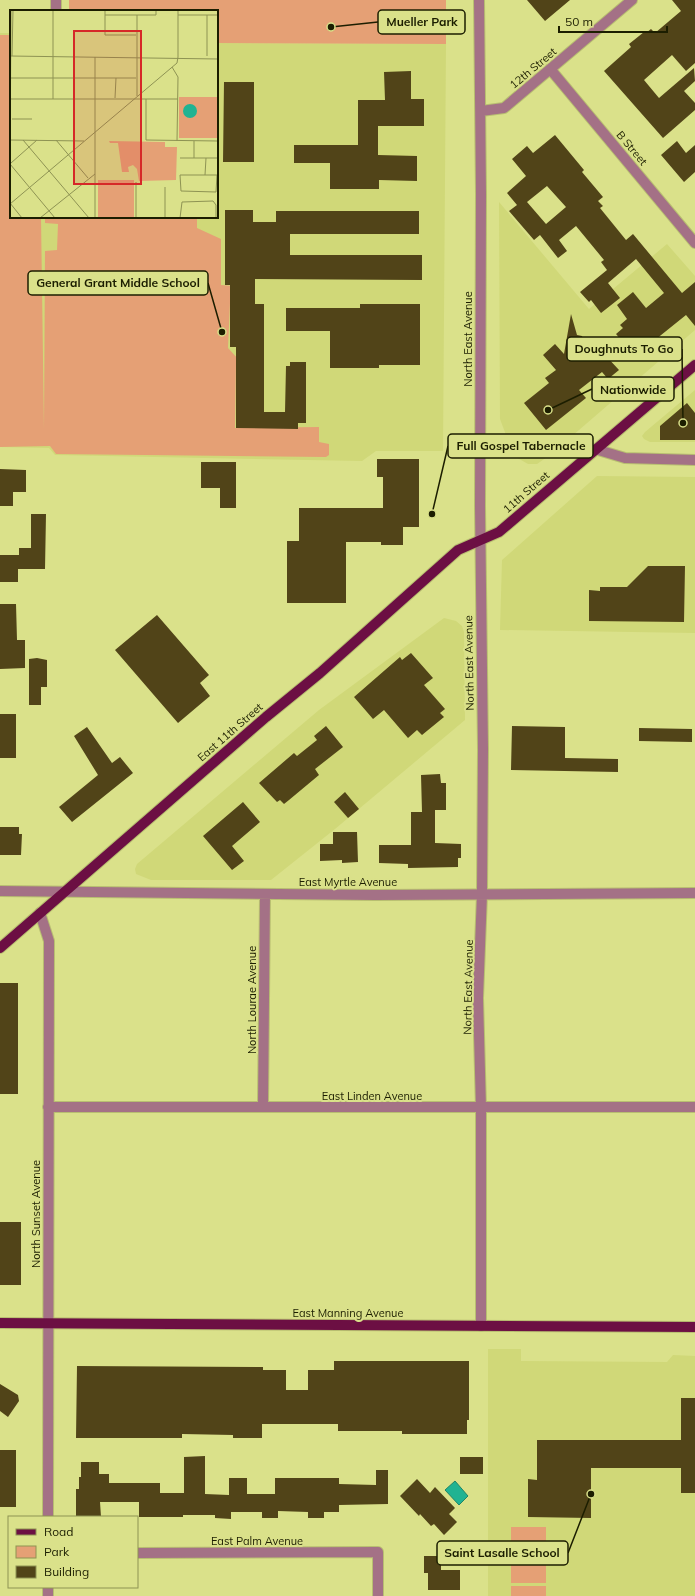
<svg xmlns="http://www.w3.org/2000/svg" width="695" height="1596" font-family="Mulish,sans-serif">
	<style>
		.built { fill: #d0d878 }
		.green { fill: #e5a075 }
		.water { fill: #20b392; stroke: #1f8666 }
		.building { fill: #514418; fill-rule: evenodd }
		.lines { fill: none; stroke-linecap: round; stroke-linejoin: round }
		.minor-casing { stroke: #b8be71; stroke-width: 12 }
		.major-casing { stroke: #b8be71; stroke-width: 12 }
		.minor { stroke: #a47186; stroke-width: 10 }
		.major { stroke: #6c0f43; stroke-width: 10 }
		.labels { text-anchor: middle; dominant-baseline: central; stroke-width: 4; stroke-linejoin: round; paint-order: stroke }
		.street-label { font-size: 11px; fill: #1c1e00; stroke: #dae18a }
		.inset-road { fill: none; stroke: #8e9353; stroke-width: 1 }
		.view { fill: #d62828; fill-opacity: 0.15; stroke: #d62828; stroke-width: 2 }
		.inset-edge { fill: none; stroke: #1c1e00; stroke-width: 2 }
		.leader { fill: none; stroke: #1c1e00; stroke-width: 1.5 }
		.callout-dot { fill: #1c1e00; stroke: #dae18a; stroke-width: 1.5 }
		.callout { fill: #dae18a; stroke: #1c1e00; stroke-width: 1.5 }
		.callout-label { font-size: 12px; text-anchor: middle; font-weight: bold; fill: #1c1e00 }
	</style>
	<rect width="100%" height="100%" fill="#dae18a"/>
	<path class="built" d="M0,33h11v184h206v-174l229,1 -3,407h-67l-14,10 -307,-6 -6,-7 -49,-1z
		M499,202l90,107 78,-65 28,32v54l-145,125 -13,9h-9l-14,-8 -14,-37z
		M695,390v52h-45l-6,-3 -2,-3 3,-4z
		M597,476l98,1v156l-195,-3 2,-70z
		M444,618l12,3 6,5 2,6 1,88 -130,109 -64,51h-120l-15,-6 -1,-5 2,-5 182,-154z
		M488,1349h33v12l146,1 6,-7 22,1v240h-207z"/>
	<path class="green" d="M69,0h377v44l-229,-1v-32h-148z
		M0,35h11v182h30l3,212 1,-178 12,-1 1,-26 -13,-1v-6h152v11l24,11v46l13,1 -4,17 -2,45 11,12 -3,3 -1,65 84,-1v15l10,2v11l-3,2 -270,-3 -6,-8 -50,1z
		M511,1527h35v56h-35z
		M511,1586h35v10h-35z"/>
	<path class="water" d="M455,1481l13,15 -9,9 -14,-15z"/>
	<path class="building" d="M527,0h43l-25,21z
		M672,0h23v63l-9,8 -14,-16 -28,25 15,18 35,-30 1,13 -11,10 11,12v7l-32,28 -59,-67 27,-24 -2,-3 15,-12 2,1 5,-4 4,4 26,-22z
		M411,71v28h13v27h-46v29l39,1v25l-38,-1v9h-49v-26h-36v-18h64v-45h27l-1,-28z
		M224,82h30v80h-31z
		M555,135l29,35 -2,2 21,25 -5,4 5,5 -3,2 26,32 7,-6 49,59 13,-11v44l-9,-11 -51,41 -19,-22 7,-6 -3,-3 7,-6 -10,-14 16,-13 13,16 18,-15 -28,-34 -28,24 12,15 -19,15 -10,-13 -2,2 -9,-10 27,-22 -6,-8 3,-2 -28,-34 -17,14 8,11 -9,7 -18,-23 -6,5 -25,-29 8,-6 -10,-12 19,-17 -14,-17 15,-13 6,7zM547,186l19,21 -20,17 -19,-22z
		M677,141l9,12 9,-8v27l-11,10 -23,-27z
		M225,210h28v12h23v-11h143v23h-129v21h132v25l-167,-1v25h9v108h21l1,-46h4v-4h16v61h-8v6l-62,-1v-81h-6v-62h-5z
		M360,304h60v61h-41v3h-49v-37h-44v-23h74z
		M571,314l6,21 5,1 3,8 5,1 2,7 10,7 4,-3 13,14 -11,9 -6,-7 -23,18 7,8 -40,32 -22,-27 25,-20 -4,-5 11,-8 -13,-15 12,-11 9,10z
		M687,403l8,10v27h-35v-14z
		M377,459h42v68h-16v18h-22v-3h-35v61h-59v-62h12v-33h84v-31h-6z
		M201,462h35v46h-16v-20h-19z
		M0,469l26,1v22h-13v14h-13z
		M31,514h15l-1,55h-27v13h-18v-27h19v-7h12z
		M648,566h37l-1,56 -95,-1v-31l11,1v-4h27z
		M0,604h16l1,36h8v28l-25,1z
		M157,615l52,60 -9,8 10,13 -32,27 -63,-73z
		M411,653l22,25 -9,7 21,24 -5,4 4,4 -22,18 -5,-5 -9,8 -24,-28 -11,9 -19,-22 46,-40 2,3z
		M37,658l10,2v27h-6v18h-12v-46z
		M0,714h16v44h-16z
		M326,726l17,21 -28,22 4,6 -30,25 -5,4 -4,-4 -3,2 -18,-19 35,-30 3,3 20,-16 -3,-4z
		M512,726l53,1v31l53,1v13l-107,-2z
		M87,727l25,36 8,-6 13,16 -61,49 -13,-15 39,-32 -24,-39z
		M639,728l53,1v13l-53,-1z
		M440,774l1,9h5v27h-11v33l26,1v14h-3v9l-50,1v-4l-29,-1v-18h32v-33h11l-1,-37z
		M345,792l14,17 -11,9 -14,-16z
		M243,802l17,20 -28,24 12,15 -12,9 -29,-34z
		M0,827h19v7h3l-1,21h-21z
		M333,832h24l1,30 -16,1v-3l-22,1v-17h13z
		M0,983h18v111h-18z
		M0,1222h21v63h-21z
		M334,1361h135v59h-2v14h-65v-3h-64v-7h-76v14h-29v-3l-51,-1v4h-106l1,-72 186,1v3h23v20h22v-20h26z
		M0,1384l18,11 1,6 -11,16 -8,-6z
		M681,1398h14v95h-14v-25h-90v50l-63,-1v-38l9,1v-40h144z
		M0,1450h16v57h-16z
		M205,1456v38l24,1v-17h18v16h28v-16h64v6l37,1v-15h12v34l-49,1v7h-15v6h-16v-6l-30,-1v7h-16v-6h-31v7l-16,-1v-3h-32v2h-44v-15h-39l1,15h-25v-28h3v-12h2v-15h18v12h10v9h51v10h24v-36z
		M460,1457h23v17h-23z
		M417,1479l13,14 5,-6 20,21 -6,6 8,8 -13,13 -10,-11 -3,2 -11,-12 -1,2 -19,-20z
		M424,1556h17v14h19v20h-32v-17h-4z"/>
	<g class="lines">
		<g class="minor-casing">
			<path id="minor" d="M479,0l2,194 -1,312 3,243 -1,145 -4,104 3,110v218
				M56,11v-11
				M551,70l144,173
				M481,111l23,-3 128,-108
				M595,449l30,9 70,2
				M0,891l375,4 320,-2
				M40,913l9,28 -1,576
				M48,1107h647
				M263,1107l2,-213
				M137,1553l241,-1v44
				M48,1596v-9"/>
		</g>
		<g class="major-casing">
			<path id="major" d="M0,948l266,-231 54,-44 138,-123 41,-18 196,-167
				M0,1323l695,4"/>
		</g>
		<use href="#minor" class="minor"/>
		<use href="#major" class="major"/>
	</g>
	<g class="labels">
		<g class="street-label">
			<text transform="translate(533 68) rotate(-40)">12th Street</text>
			<text transform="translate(632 148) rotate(50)">B Street</text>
			<text transform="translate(468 339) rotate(-90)">North East Avenue</text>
			<text transform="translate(526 492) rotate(-41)">11th Street</text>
			<text transform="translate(469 663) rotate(-91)">North East Avenue</text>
			<text transform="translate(230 732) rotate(-41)">East 11th Street</text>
			<text x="348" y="882">East Myrtle Avenue</text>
			<text transform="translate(468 987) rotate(-89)">North East Avenue</text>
			<text transform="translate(252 1000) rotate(-90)">North Lourae Avenue</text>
			<text x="372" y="1096">East Linden Avenue</text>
			<text transform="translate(36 1214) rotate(-90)">North Sunset Avenue</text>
			<text x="348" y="1313">East Manning Avenue</text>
			<text x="257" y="1541">East Palm Avenue</text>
		</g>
	</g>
	<g transform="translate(10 10)">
		<rect width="208" height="208" fill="#dae18a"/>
		<path d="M169,87h39v41h-39zM99,131l56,1v5h12l-1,33 -37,1 -2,-12 -4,-4 -5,2 1,5h-7l-4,-29h-8zM88,170h36v38h-36z" fill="#e5a075"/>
		<path d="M173 101a7 7 0 1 1 14 0a7 7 0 1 1-14 0Z" fill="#20b392"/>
		<path class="inset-road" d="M43,0v89M95,0v25h31M95,5h51v-5M127,5v81M168,5h40M197,5v41M0,46l208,3M2,46l1,-46M85,47v161M168,47v-47M162,57l6,10 -1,64M0,68h126M105,88l1,-20M0,89h168M136,89v41l72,1M2,109h20M0,130l74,1M13,130l66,78M46,130l32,38M170,148h38M184,148v-17M1,153l26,-23M0,154l1,-154M0,154l45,54M195,165l1,-17M207,165l-1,17 -35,-1 -1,-16h38M126,172v36M155,177v31M0,193l12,15M0,194l167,-141 1,-6M30,208l55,-44M170,208l2,-16 31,-1 3,4v13"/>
		<path class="view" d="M64,21h67v153h-67z"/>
		<rect width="208" height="208" class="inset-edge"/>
	</g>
	<path class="leader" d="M331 27L378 22M222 332L208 283M683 423L682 349M548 410L592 389M432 514L448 446M591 1494L568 1553"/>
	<g class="callout-dot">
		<circle cx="331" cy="27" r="4"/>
		<circle cx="222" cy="332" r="4"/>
		<circle cx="683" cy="423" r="4"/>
		<circle cx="548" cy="410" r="4"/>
		<circle cx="432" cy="514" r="4"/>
		<circle cx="591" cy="1494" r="4"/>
	</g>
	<g class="callout">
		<rect x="378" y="10" width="87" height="24" rx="4"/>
		<rect x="28" y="271" width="180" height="24" rx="4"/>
		<rect x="567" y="337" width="115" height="24" rx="4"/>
		<rect x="592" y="377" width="82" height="24" rx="4"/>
		<rect x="448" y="434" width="145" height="24" rx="4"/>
		<rect x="437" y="1541" width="131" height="24" rx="4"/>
	</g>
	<g class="callout-label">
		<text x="422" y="26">Mueller Park</text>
		<text x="118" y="287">General Grant Middle School</text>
		<text x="624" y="353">Doughnuts To Go</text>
		<text x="633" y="394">Nationwide</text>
		<text x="521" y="450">Full Gospel Tabernacle</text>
		<text x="502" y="1557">Saint Lasalle School</text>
	</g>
	<rect x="8" y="1516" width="130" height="72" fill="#dae18a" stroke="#8e9353"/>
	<rect x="16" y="1529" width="20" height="6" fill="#6c0f43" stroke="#8e9353"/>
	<text x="44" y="1536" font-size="12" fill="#1c1e00">Road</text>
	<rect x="16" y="1546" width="20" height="12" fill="#e5a075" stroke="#8e9353"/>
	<text x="44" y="1556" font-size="12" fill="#1c1e00">Park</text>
	<rect x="16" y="1566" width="20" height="12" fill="#514418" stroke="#8e9353"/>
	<text x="44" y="1576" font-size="12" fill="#1c1e00">Building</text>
	<path d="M559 26v6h108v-6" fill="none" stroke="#1c1e00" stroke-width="2"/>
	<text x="565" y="26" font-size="12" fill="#1c1e00" stroke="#dae18a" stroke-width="3" paint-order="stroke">50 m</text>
</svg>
